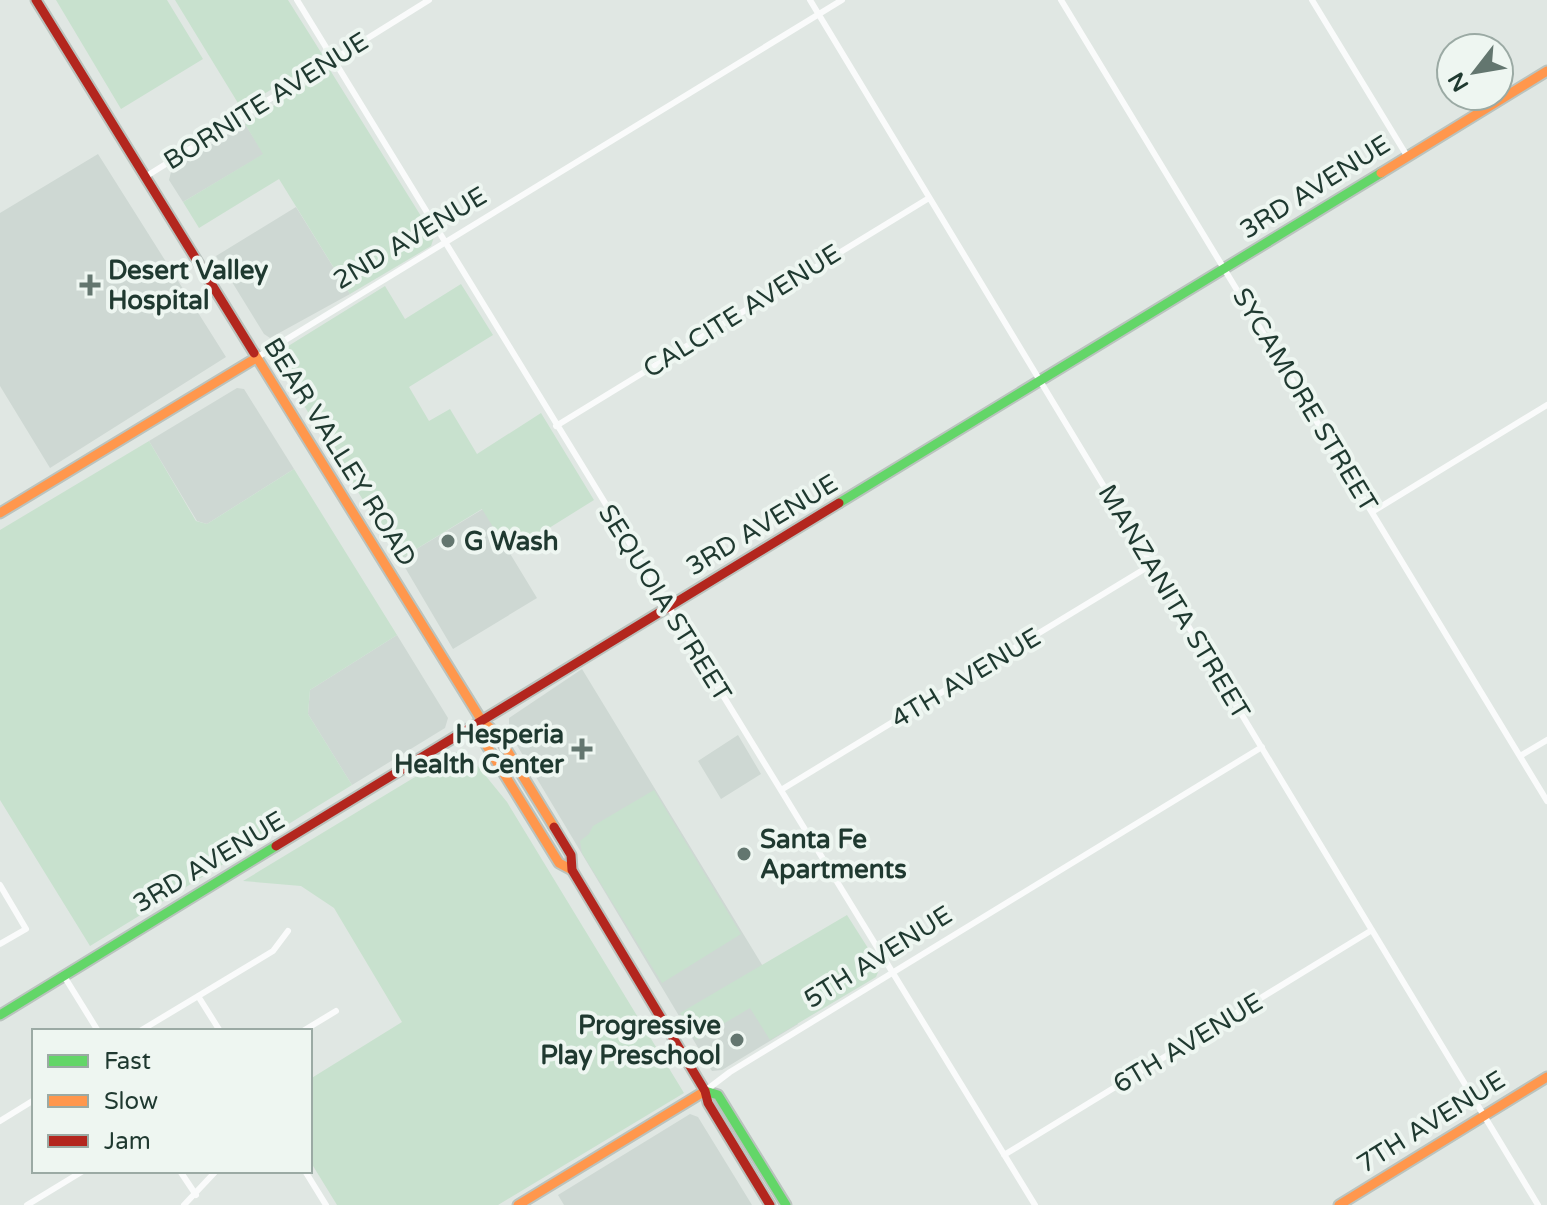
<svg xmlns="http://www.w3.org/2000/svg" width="1547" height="1205" font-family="'Varela Round',sans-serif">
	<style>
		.built { fill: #ced8d3 }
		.green { fill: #c8e1ce }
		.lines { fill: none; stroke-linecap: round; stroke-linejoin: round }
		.fast-casing { stroke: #bac3be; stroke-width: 13 }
		.slow-casing { stroke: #bac3be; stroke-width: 13 }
		.jam-casing { stroke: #bac3be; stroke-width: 13 }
		.street { stroke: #fafbfb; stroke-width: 6 }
		.fast { stroke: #63d668; stroke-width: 9 }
		.slow { stroke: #ff974d; stroke-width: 9 }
		.jam { stroke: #b3261e; stroke-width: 9 }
		.poi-dot { fill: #63766f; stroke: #eef6f1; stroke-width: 3 }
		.labels { text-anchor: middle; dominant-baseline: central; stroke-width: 8; stroke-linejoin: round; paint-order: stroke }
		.street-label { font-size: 26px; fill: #1f3930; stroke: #eef6f1 }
		.poi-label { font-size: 26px; font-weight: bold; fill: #1f3930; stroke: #eef6f1; text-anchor: start }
	</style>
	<rect width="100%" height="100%" fill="#e0e7e3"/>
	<path class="built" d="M245,124l19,30 -81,48 -14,-22 3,-12z
		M98,154l128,203 -176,111 -50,-82v-173z
		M296,207l54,87 -80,44 -6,-4 -48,-78z
		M237,388l7,1 50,80 -87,55 -10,-3 -48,-80z
		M483,509l54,89 -84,51 -53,-90z
		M397,635l51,83 -3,10 -93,57 -44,-71 2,-24z
		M582,669l216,355 -76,46 -10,1 -203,-339v-14z
		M738,735l23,39 -40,25 -23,-38z
		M690,1114l8,3 54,88h-188l-6,-10z"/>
	<path class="green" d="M56,0h111l36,59 -82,50z
		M175,0h113l34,54 -2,6 -79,48z
		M330,70l104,167 -3,9 -81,48 -71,-115 -80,49 -16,-26 80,-48 -18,-30z
		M461,284l32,51 -84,52 20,34 21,-12 27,45 64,-41 53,87 -85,53 -27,-44 -82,50 -124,-198 1,-8 108,-67 20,33z
		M149,441l47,80 11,3 87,-55 103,166 -87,55 -2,24 44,71 -262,161 -90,-146v-270z
		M463,748l44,54 177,291 -186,112h-161l-27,-44v-82l92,-57 -68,-114 -33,-22 -58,-5z
		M654,790l87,144 -79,49 -80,-130 -2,-12 9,-7 4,-8z
		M847,915l33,52 -4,10 -106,63 -20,-32 -54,32 -16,-27z"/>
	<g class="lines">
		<g class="fast-casing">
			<path id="fast" d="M839,503l542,-330
				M0,1015l276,-169
				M705,1091l13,4 68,110"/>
		</g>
		<g class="slow-casing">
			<path id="slow" d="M1381,173l166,-102
				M254,353l228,368 15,13 57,93
				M0,513l256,-155
				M482,721l3,22 74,120 13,7
				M518,1205l187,-114
				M1339,1205l208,-128"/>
		</g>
		<g class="jam-casing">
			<path id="jam" d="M36,0l218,353
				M554,827l17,28 1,15 133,221 3,12 62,102
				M276,846l563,-343"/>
		</g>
		<path class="street" d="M297,0l738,1205
			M810,0l728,1205
			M1061,0l486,801
			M1312,0l95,156
			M145,177l284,-177
			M256,358l586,-358
			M556,426l373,-228
			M1372,512l175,-107
			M1520,756l27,-16
			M781,790l370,-225
			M0,885l26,44 -26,15
			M64,976l34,55
			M198,996l22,35
			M140,1031l133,-80 15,-20
			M303,1031l33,-20
			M705,1091l25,-19 532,-325
			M0,1121l34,-21
			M1004,1155l368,-225
			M180,1171l16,24
			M305,1171l21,34
			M27,1205l56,-34
			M184,1205l32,-34"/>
		<use href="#fast" class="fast"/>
		<use href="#slow" class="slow"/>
		<use href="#jam" class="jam"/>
	</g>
	<g class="poi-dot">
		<path d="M86 273h8v8h8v8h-8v8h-8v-8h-8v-8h8z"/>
		<circle cx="448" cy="541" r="8"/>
		<path d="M578 737h8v8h8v8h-8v8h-8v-8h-8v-8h8z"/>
		<circle cx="744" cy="854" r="8"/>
		<circle cx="737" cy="1040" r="8"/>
	</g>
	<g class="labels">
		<g class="street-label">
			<text transform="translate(266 101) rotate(-32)">BORNITE AVENUE</text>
			<text transform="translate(1315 187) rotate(-32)">3RD AVENUE</text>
			<text transform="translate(410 238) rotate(-31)">2ND AVENUE</text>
			<text transform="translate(742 311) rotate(-32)">CALCITE AVENUE</text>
			<text transform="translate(1305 400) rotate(59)">SYCAMORE STREET</text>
			<text transform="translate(340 452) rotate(58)">BEAR VALLEY ROAD</text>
			<text transform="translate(762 525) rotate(-31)">3RD AVENUE</text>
			<text transform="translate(1174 602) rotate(59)">MANZANITA STREET</text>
			<text transform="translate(665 603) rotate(58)">SEQUOIA STREET</text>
			<text transform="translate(966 678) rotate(-31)">4TH AVENUE</text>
			<text transform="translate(209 862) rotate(-31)">3RD AVENUE</text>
			<text transform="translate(878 957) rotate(-32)">5TH AVENUE</text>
			<text transform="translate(1188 1043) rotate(-31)">6TH AVENUE</text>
			<text transform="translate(1431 1122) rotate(-32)">7TH AVENUE</text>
		</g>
		<g class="poi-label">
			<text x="108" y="270">Desert Valley<tspan x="108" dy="30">Hospital</tspan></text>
			<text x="464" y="541">G Wash</text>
			<text x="564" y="734" text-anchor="end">Hesperia<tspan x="564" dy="30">Health Center</tspan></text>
			<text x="760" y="839">Santa Fe<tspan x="760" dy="30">Apartments</tspan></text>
			<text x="721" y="1025" text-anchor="end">Progressive<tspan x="721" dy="30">Play Preschool</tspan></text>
		</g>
	</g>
	<rect x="32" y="1029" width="280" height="144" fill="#eef6f1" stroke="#9baaa4" stroke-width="2"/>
	<rect x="48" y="1055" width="40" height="12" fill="#63d668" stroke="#9baaa4" stroke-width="2"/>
	<text x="104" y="1069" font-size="24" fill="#1f3930">Fast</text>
	<rect x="48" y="1095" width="40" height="12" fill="#ff974d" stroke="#9baaa4" stroke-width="2"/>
	<text x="104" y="1109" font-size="24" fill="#1f3930">Slow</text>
	<rect x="48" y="1135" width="40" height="12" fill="#b3261e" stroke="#9baaa4" stroke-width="2"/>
	<text x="104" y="1149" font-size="24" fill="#1f3930">Jam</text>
	<g transform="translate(1475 72) rotate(239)"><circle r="38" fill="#eef6f1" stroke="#9baaa4" stroke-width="2"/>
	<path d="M0-6L14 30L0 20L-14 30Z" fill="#63766f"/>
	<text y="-12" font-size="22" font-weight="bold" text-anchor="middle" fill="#1f3930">N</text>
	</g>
</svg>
